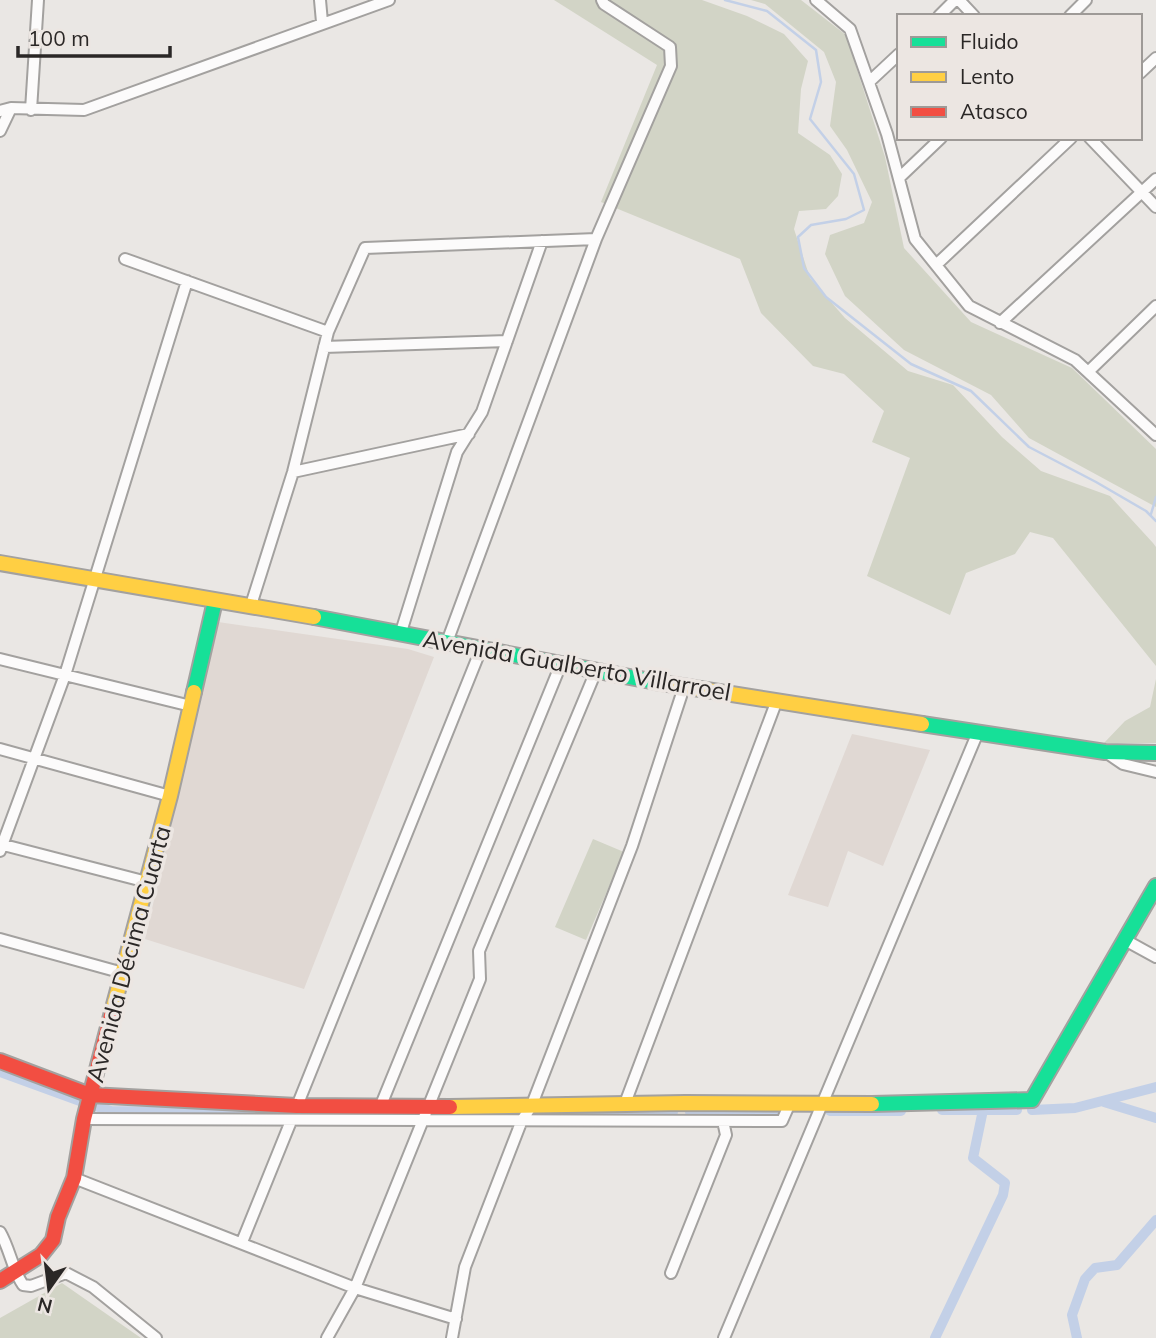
<svg xmlns="http://www.w3.org/2000/svg" width="1156" height="1338" font-family="Mulish,sans-serif">
	<style>
		.built { fill: #e0d8d3 }
		.green { fill: #d2d4c6 }
		.lines { fill: none; stroke-linecap: round; stroke-linejoin: round }
		.stream { stroke: #c3d0e7; stroke-width: 2.5 }
		.canal { stroke: #c3d0e7; stroke-width: 10 }
		.street-casing { stroke: #a3a19f; stroke-width: 14 }
		.fast-casing { stroke: #a3a19f; stroke-width: 18 }
		.slow-casing { stroke: #a3a19f; stroke-width: 18 }
		.jam-casing { stroke: #a3a19f; stroke-width: 18 }
		.street { stroke: #fcfbfb; stroke-width: 10 }
		.fast { stroke: #16e098; stroke-width: 14 }
		.slow { stroke: #ffcf43; stroke-width: 14 }
		.jam { stroke: #f24e42; stroke-width: 14 }
		.labels { text-anchor: middle; dominant-baseline: central; stroke-width: 7; stroke-linejoin: round; paint-order: stroke }
		.street-label { font-size: 24px; fill: #2a2726; stroke: #ece6e2 }
	</style>
	<rect width="100%" height="100%" fill="#eae7e4"/>
	<path class="built" d="M218,622l190,27 26,8 -130,332 -159,-50z
		M852,734l78,16 -47,116 -35,-15 -20,56 -40,-12z"/>
	<path class="green" d="M554,0h148l45,16 37,18 24,27 -7,28 -3,44 32,22 12,19 -4,22 -12,13 -27,2 -5,18 16,49 35,40 63,53 45,14 49,52 39,34 69,25 43,47 3,4v119l-103,-128 -23,-6 -15,22 -49,19 -16,42 -83,-39 43,-118 -38,-16 12,-31 -40,-37 -31,-8 -52,-53 -21,-54 -139,-57 56,-137z
		M751,0h50l45,35 39,122 19,91 67,74 101,46 84,81v58l-127,-69 -38,-43 -87,-45 -59,-54 -20,-42 5,-19 34,-12 8,-21 -25,-52 -17,-24 6,-44 -12,-30 -59,-48z
		M1156,679v64h-52l21,-22 25,-14z
		M593,839l31,13 -38,88 -31,-13z
		M62,1283l79,55h-141v-20z"/>
	<g class="lines">
		<path class="stream" d="M725,0l42,11 49,39 5,32 -11,37 44,55 10,36 -18,9 -35,6 -13,12 6,31 22,29 85,67 60,27 58,56 67,35 50,29 10,10
			M1151,514l5,-17"/>
		<path class="canal" d="M0,1072l80,29
			M1104,1102l52,16
			M95,1106l16,5 177,3
			M942,1110h75
			M1032,1110l43,-2 81,-21
			M830,1111h71
			M690,1112l87,-1
			M321,1114h94
			M432,1114l83,1
			M532,1115l141,-3
			M935,1338l68,-143 2,-12 -32,-25 10,-48
			M1077,1338l-5,-23 13,-36 10,-11 22,-3 39,-45"/>
		<g class="street-casing">
			<path id="street" d="M320,0l2,22
				M816,0l34,29 37,105 28,105 54,67 106,54 81,75
				M959,0l15,16
				M939,16l16,-16
				M1070,16l16,-16
				M1140,73l16,-15
				M869,82l30,-28
				M31,110l7,-110
				M0,111l11,-3 73,2 305,-110
				M0,131l11,-23
				M1090,138l66,69
				M899,178l42,-40
				M125,259l203,73
				M936,265l135,-127
				M1000,323l156,-144
				M324,347l183,-6
				M1088,372l68,-66
				M293,472l176,-38
				M251,605l42,-133 35,-140 37,-84 231,-9
				M401,632l56,-180 25,-40 60,-171
				M447,642l149,-403 75,-173 -1,-19 -66,-43 -2,-4
				M0,659l191,47
				M0,749l170,47
				M1107,753l16,11 33,8
				M0,844l147,38
				M0,851l65,-176 122,-394
				M0,939l123,34
				M1125,940l31,17
				M381,1105l180,-441
				M297,1106l184,-457
				M624,1106l153,-406
				M84,1119l698,2 8,-18
				M74,1178l281,110 101,31
				M0,1232c10,17 12,37 23,53l8,1 35,-13 27,14 63,51
				M242,1242l49,-121
				M671,1273l55,-138 -3,-14
				M327,1338l28,-50 125,-309 -1,-28 117,-280
				M452,1338l13,-71 57,-147 9,-13 101,-261 52,-159
				M724,1338l254,-606"/>
		</g>
		<g class="fast-casing">
			<path id="fast" d="M314,617l342,65
				M194,692l21,-91
				M922,724l183,28 51,1
				M872,1104l160,-4 124,-214"/>
		</g>
		<g class="slow-casing">
			<path id="slow" d="M0,563l314,54
				M656,682l266,42
				M112,1012l58,-216 24,-104
				M450,1107l235,-4 187,1"/>
		</g>
		<g class="jam-casing">
			<path id="jam" d="M0,1061l90,34 207,11 153,1
				M0,1281l41,-26 12,-15 5,-23 16,-39 10,-59 28,-107"/>
		</g>
		<use href="#street" class="street"/>
		<use href="#fast" class="fast"/>
		<use href="#slow" class="slow"/>
		<use href="#jam" class="jam"/>
	</g>
	<g class="labels">
		<g class="street-label">
			<text transform="translate(577 665) rotate(10)">Avenida Gualberto Villarroel</text>
			<text transform="translate(128 954) rotate(-75)">Avenida Décima Cuarta</text>
		</g>
	</g>
	<rect x="897" y="14" width="245" height="126" fill="#ece6e2" stroke="#9e9a97" stroke-width="2"/>
	<rect x="911" y="37" width="35" height="10" fill="#16e098" stroke="#9e9a97" stroke-width="2"/>
	<text x="960" y="49" font-size="21" fill="#2a2726">Fluido</text>
	<rect x="911" y="72" width="35" height="10" fill="#ffcf43" stroke="#9e9a97" stroke-width="2"/>
	<text x="960" y="84" font-size="21" fill="#2a2726">Lento</text>
	<rect x="911" y="107" width="35" height="10" fill="#f24e42" stroke="#9e9a97" stroke-width="2"/>
	<text x="960" y="119" font-size="21" fill="#2a2726">Atasco</text>
	<g transform="translate(49 1289) rotate(194)" stroke="#ece6e2" stroke-width="5" paint-order="stroke">
	<path d="M0-5L12 26L0 18L-12 26Z" fill="#2a2726"/>
	<text y="-10" font-size="19" font-weight="bold" text-anchor="middle" fill="#2a2726">N</text>
	</g>
	<path d="M18 46v10h152v-10" fill="none" stroke="#2a2726" stroke-width="3.5"/>
	<text x="28" y="46" font-size="21" fill="#2a2726" stroke="#ece6e2" stroke-width="5" paint-order="stroke">100 m</text>
</svg>
